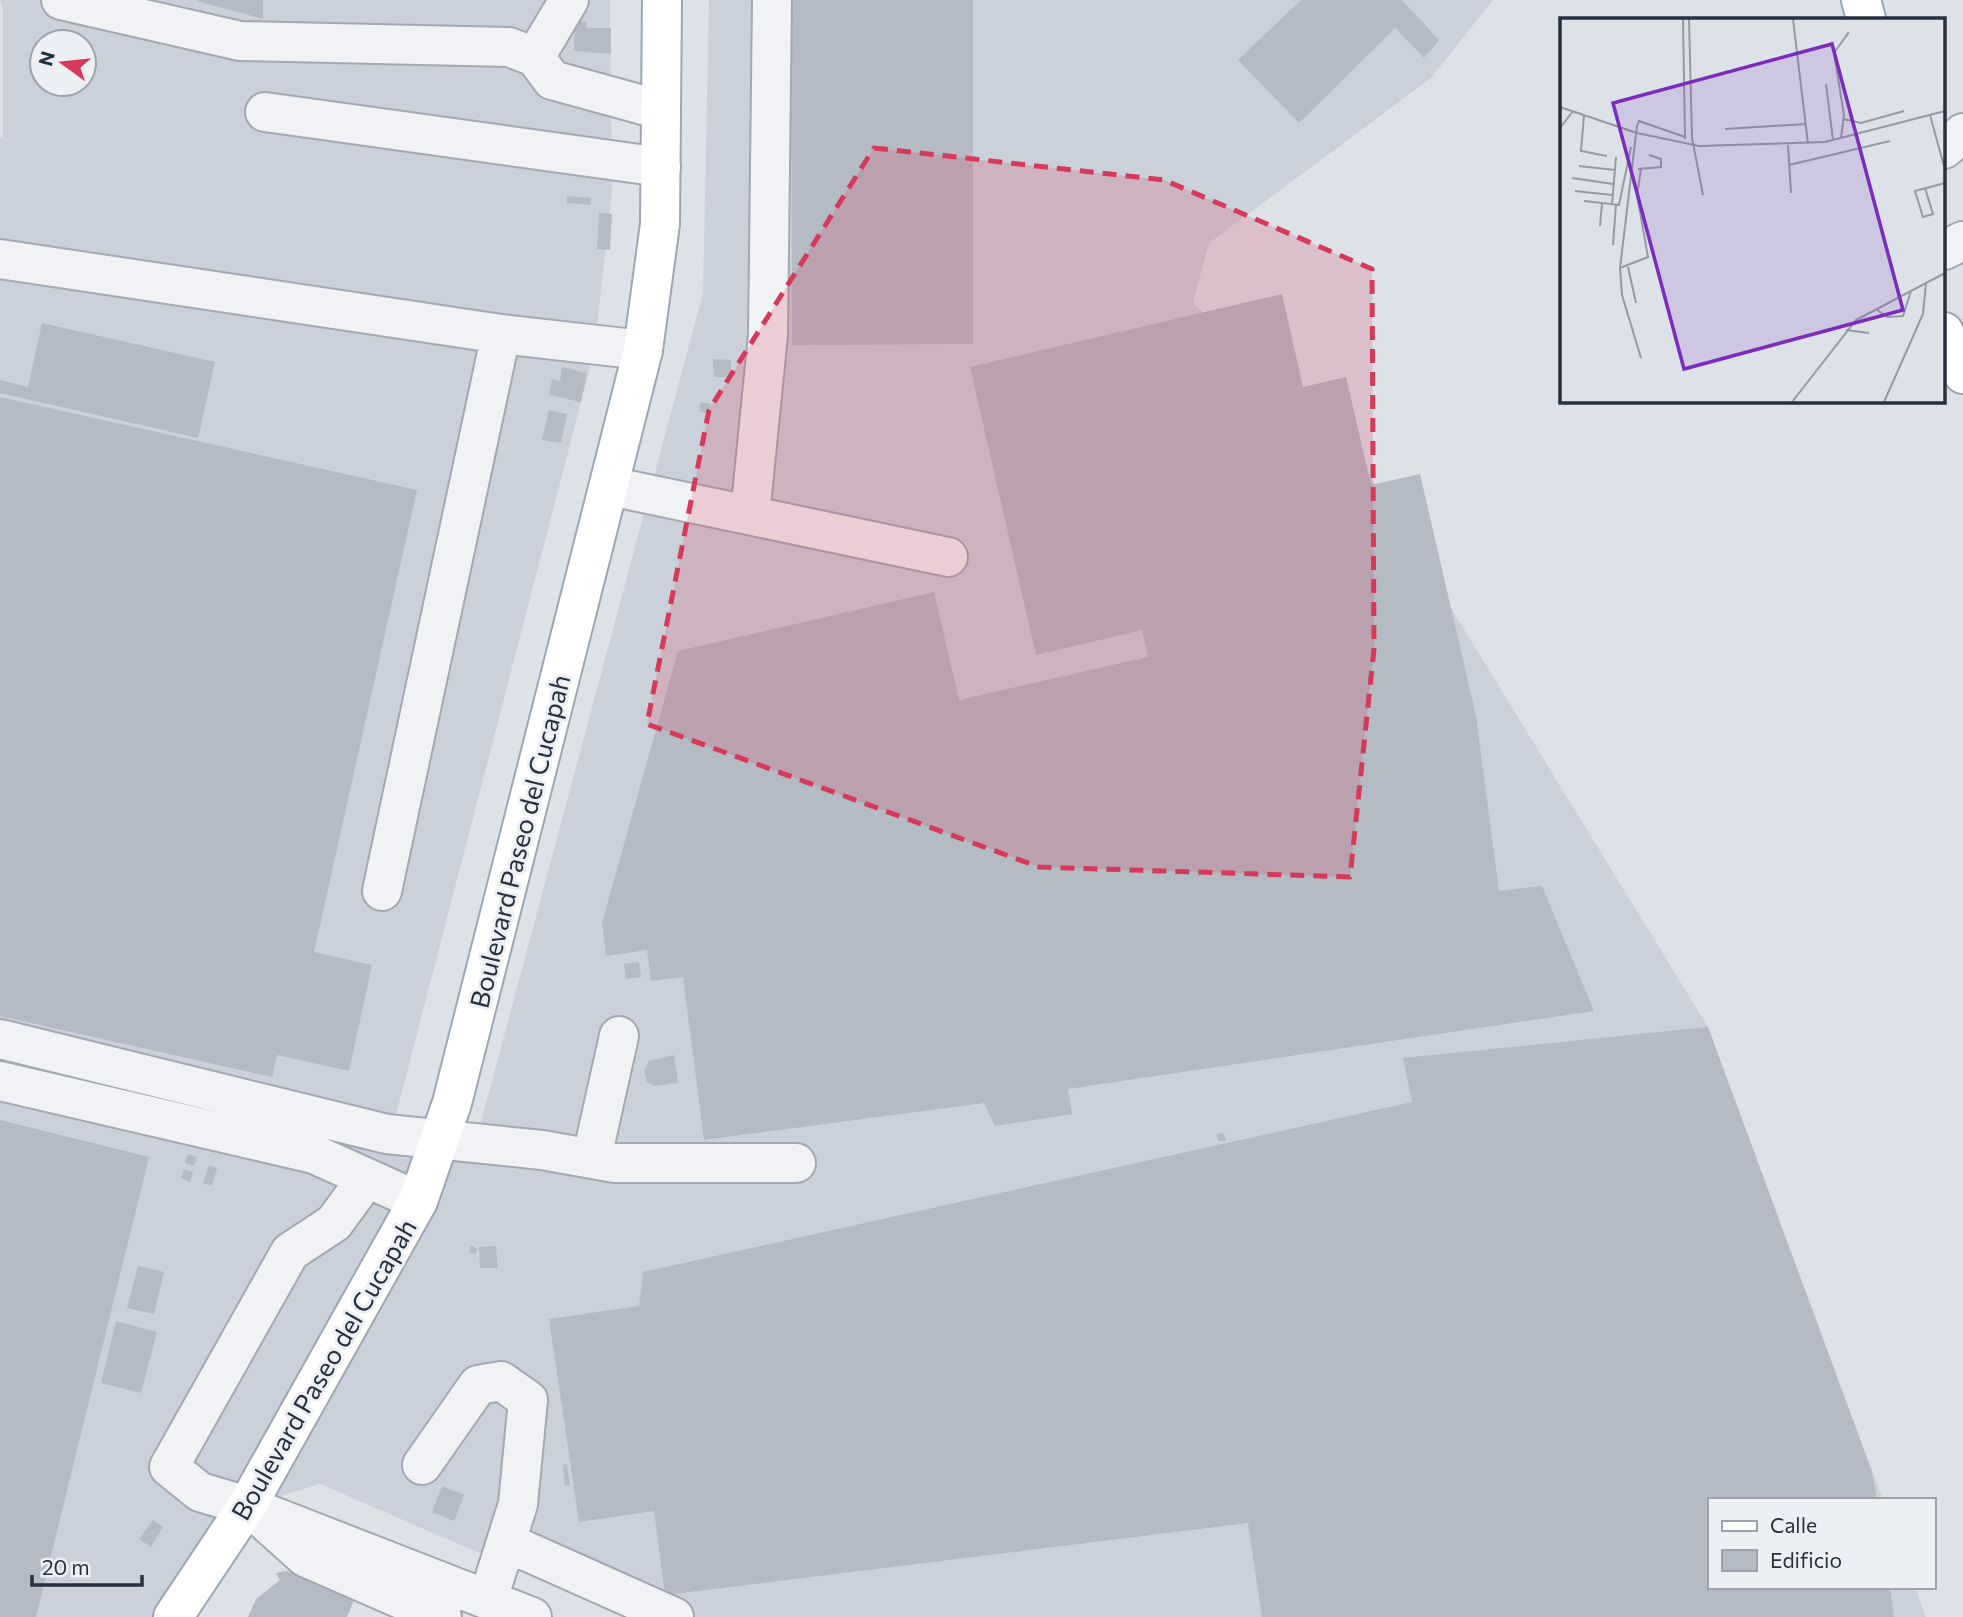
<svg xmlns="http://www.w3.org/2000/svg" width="1963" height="1617" font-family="Commissioner,sans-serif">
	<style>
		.built { fill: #cbd1da; fill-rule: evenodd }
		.building { fill: #b4bbc5 }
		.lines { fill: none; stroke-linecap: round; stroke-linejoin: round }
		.minor-casing { stroke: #a2a9b2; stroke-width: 42 }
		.major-casing { stroke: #9ba7b4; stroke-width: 42 }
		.minor { stroke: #f0f2f6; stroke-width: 38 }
		.major { stroke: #fff; stroke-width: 38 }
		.marked { fill: #d53a5b; fill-opacity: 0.2; stroke: #d53a5b; stroke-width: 5; stroke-dasharray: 14 9; stroke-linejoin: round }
		.labels { text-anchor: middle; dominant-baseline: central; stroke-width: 6; stroke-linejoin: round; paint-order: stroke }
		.street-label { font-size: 26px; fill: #26303f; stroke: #ecf0f5 }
		.inset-road { fill: none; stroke: #949ba4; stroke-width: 2 }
		.view { fill: #7b2cbf; fill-opacity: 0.15; stroke: #7b2cbf; stroke-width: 3.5 }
		.inset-edge { fill: none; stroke: #26303f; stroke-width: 3.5 }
	</style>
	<rect width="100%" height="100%" fill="#dde2e8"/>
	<path class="built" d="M0,0h610l2,193 -18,159 -202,778 78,33 233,-870 6,-293h784l-62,78 -222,165 -16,60 94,84 56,45 365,595 175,473h-174v87h206l11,30h-1299l-307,-133 -73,22 -74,111h-173v-1480h3v-127zM42,42h42v42h-42z"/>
	<path class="building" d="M263,0v19l-66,-18v-1z
		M791,0h182v344l-181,1z
		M1301,0h101l37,40 -15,18 -29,-30 -96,95 -61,-63z
		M575,21l12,1 -1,6h25v26l-37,-3z
		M567,196l24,2 -1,7 -23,-2z
		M599,213l13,1 -2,36 -13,-1z
		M1282,294l21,93 43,-10 25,108 49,-11 56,242 23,175 43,-5 52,125 -526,78 4,25 -77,12 -11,-23 -280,37 -21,-163 -32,4 -4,-31 -41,6 -4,-33 76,-272 256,-59 25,108 189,-43 -6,-27 -106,25 -66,-288z
		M42,323l173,39 -17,76 -198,-45v-13l28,7z
		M713,359l18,1v17h-17z
		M562,367l25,6 -6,29 -32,-7 3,-16 8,2z
		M0,397l417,93 -103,462 58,13 -23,106 -72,-16 -5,22 -272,-61z
		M701,402l10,2 -2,10 -10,-3z
		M549,410l18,4 -6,29 -19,-3z
		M639,962l2,15 -15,2 -2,-15z
		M1708,1027l164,445 5,28h-168v87h181l4,30h-632l-14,-94 -583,72 -11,-84 -75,11 -30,-203 90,-13 4,-34 769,-170 -9,-44z
		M674,1055l4,28 -24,3 -7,-4 -3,-11 5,-10z
		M0,1120l149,37 -113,460h-36z
		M1224,1133l2,8h-8l-1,-7z
		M188,1154l9,3 -3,9 -9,-3z
		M209,1165l8,3 -5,18 -9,-3z
		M184,1169l9,3 -3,10 -9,-4z
		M471,1245l6,4 -2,6 -6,-3z
		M496,1246l2,22h-18l-1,-21z
		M138,1266l26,6 -10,42 -27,-6z
		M116,1321l41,11 -16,61 -40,-10z
		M567,1464l3,21h-5l-2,-20z
		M442,1486l22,9 -10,26 -22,-9z
		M153,1520l10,7 -12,20 -12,-8z
		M285,1571l25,3 47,19 -10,24h-99l8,-18 24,-19 -4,-7z"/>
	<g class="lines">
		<g class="minor-casing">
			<path id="minor" d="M61,0l179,41 269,6 26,10 17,23 109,30
				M535,57l34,-57
				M265,112l396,55
				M1944,149l19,-16
				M1944,250l19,-9
				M0,259l501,75 142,16
				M610,486l338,71
				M750,515l18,-180 4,-335
				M382,891l119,-557
				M0,1039l387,95 155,16 73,13h181
				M0,1081l314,73 104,47
				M592,1157l27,-121
				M367,1178l-33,45 -44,29 -121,215 31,25 47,14 285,111
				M422,1465l56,-80 23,-4 27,19 -10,104 -30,95
				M265,1521l40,36 137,60
				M506,1542l168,75"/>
		</g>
		<g class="major-casing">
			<path id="major" d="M1861,0l5,19
				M1944,332l19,42
				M173,1617l74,-111 171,-305 34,-98 191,-753 17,-126 2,-224"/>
		</g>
		<use href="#minor" class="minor"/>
		<use href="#major" class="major"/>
	</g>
	<path class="marked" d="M874,148l290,32 208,89 2,380 -24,228 -311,-10 -392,-143 62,-314z"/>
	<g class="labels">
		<g class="street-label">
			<text transform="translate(519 841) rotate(-76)">Boulevard Paseo del Cucapah</text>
			<text transform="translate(323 1369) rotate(-60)">Boulevard Paseo del Cucapah</text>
		</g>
	</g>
	<g transform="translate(1560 18)">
		<rect width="385" height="385" fill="#dde2e8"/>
		<path class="inset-road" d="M123,1l2,120M129,1l3,119 11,57M233,1l15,125M266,66l7,56M0,89l77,26 62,13 126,-4 120,-31M24,97l-3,36 26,5M370,97l15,55M283,101l18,4 43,-12M0,110l13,-17M165,111l80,-5M281,120l3,-23 -10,-62 15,-21M228,127l3,48M229,147l101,-24M19,148l36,4M78,151l23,-2v-8l-12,-4M12,160l41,6M365,170l8,26 -10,3 -8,-26 30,-8M15,173l37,4M24,183l35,4 12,-58M52,186l4,-47M40,208l2,-23M53,227l3,-41M68,249l8,36M60,250l28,-11 -11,-62 4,-26M316,291l11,8 16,-1 8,-25M286,312l23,3M81,340l-19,-63 -2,-27 17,-142 2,-5 46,16M232,384l64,-82 89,-47M324,384l39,-88 3,-31"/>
		<path class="view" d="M272,26l71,266 -219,59 -71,-266z"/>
		<rect width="385" height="385" class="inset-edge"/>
	</g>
	<rect x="1708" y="1498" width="228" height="91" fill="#ecf0f5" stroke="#9da3ac" stroke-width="2"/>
	<rect x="1722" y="1521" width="35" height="10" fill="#ffffff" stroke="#9da3ac" stroke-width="2"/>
	<text x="1770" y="1533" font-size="21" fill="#26303f">Calle</text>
	<rect x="1722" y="1550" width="35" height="21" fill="#b4bbc5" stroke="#9da3ac" stroke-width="2"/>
	<text x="1770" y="1568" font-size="21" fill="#26303f">Edificio</text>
	<g transform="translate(63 63) rotate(285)"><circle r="33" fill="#ecf0f5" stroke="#9da3ac" stroke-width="2"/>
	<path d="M0-5L12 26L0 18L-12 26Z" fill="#d53a5b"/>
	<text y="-10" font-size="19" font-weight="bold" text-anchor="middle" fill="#26303f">N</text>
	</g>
	<path d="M32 1575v10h110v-10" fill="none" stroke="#26303f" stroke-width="3.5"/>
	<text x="42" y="1575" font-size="21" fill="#26303f" stroke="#ecf0f5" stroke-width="5" paint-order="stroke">20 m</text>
</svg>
